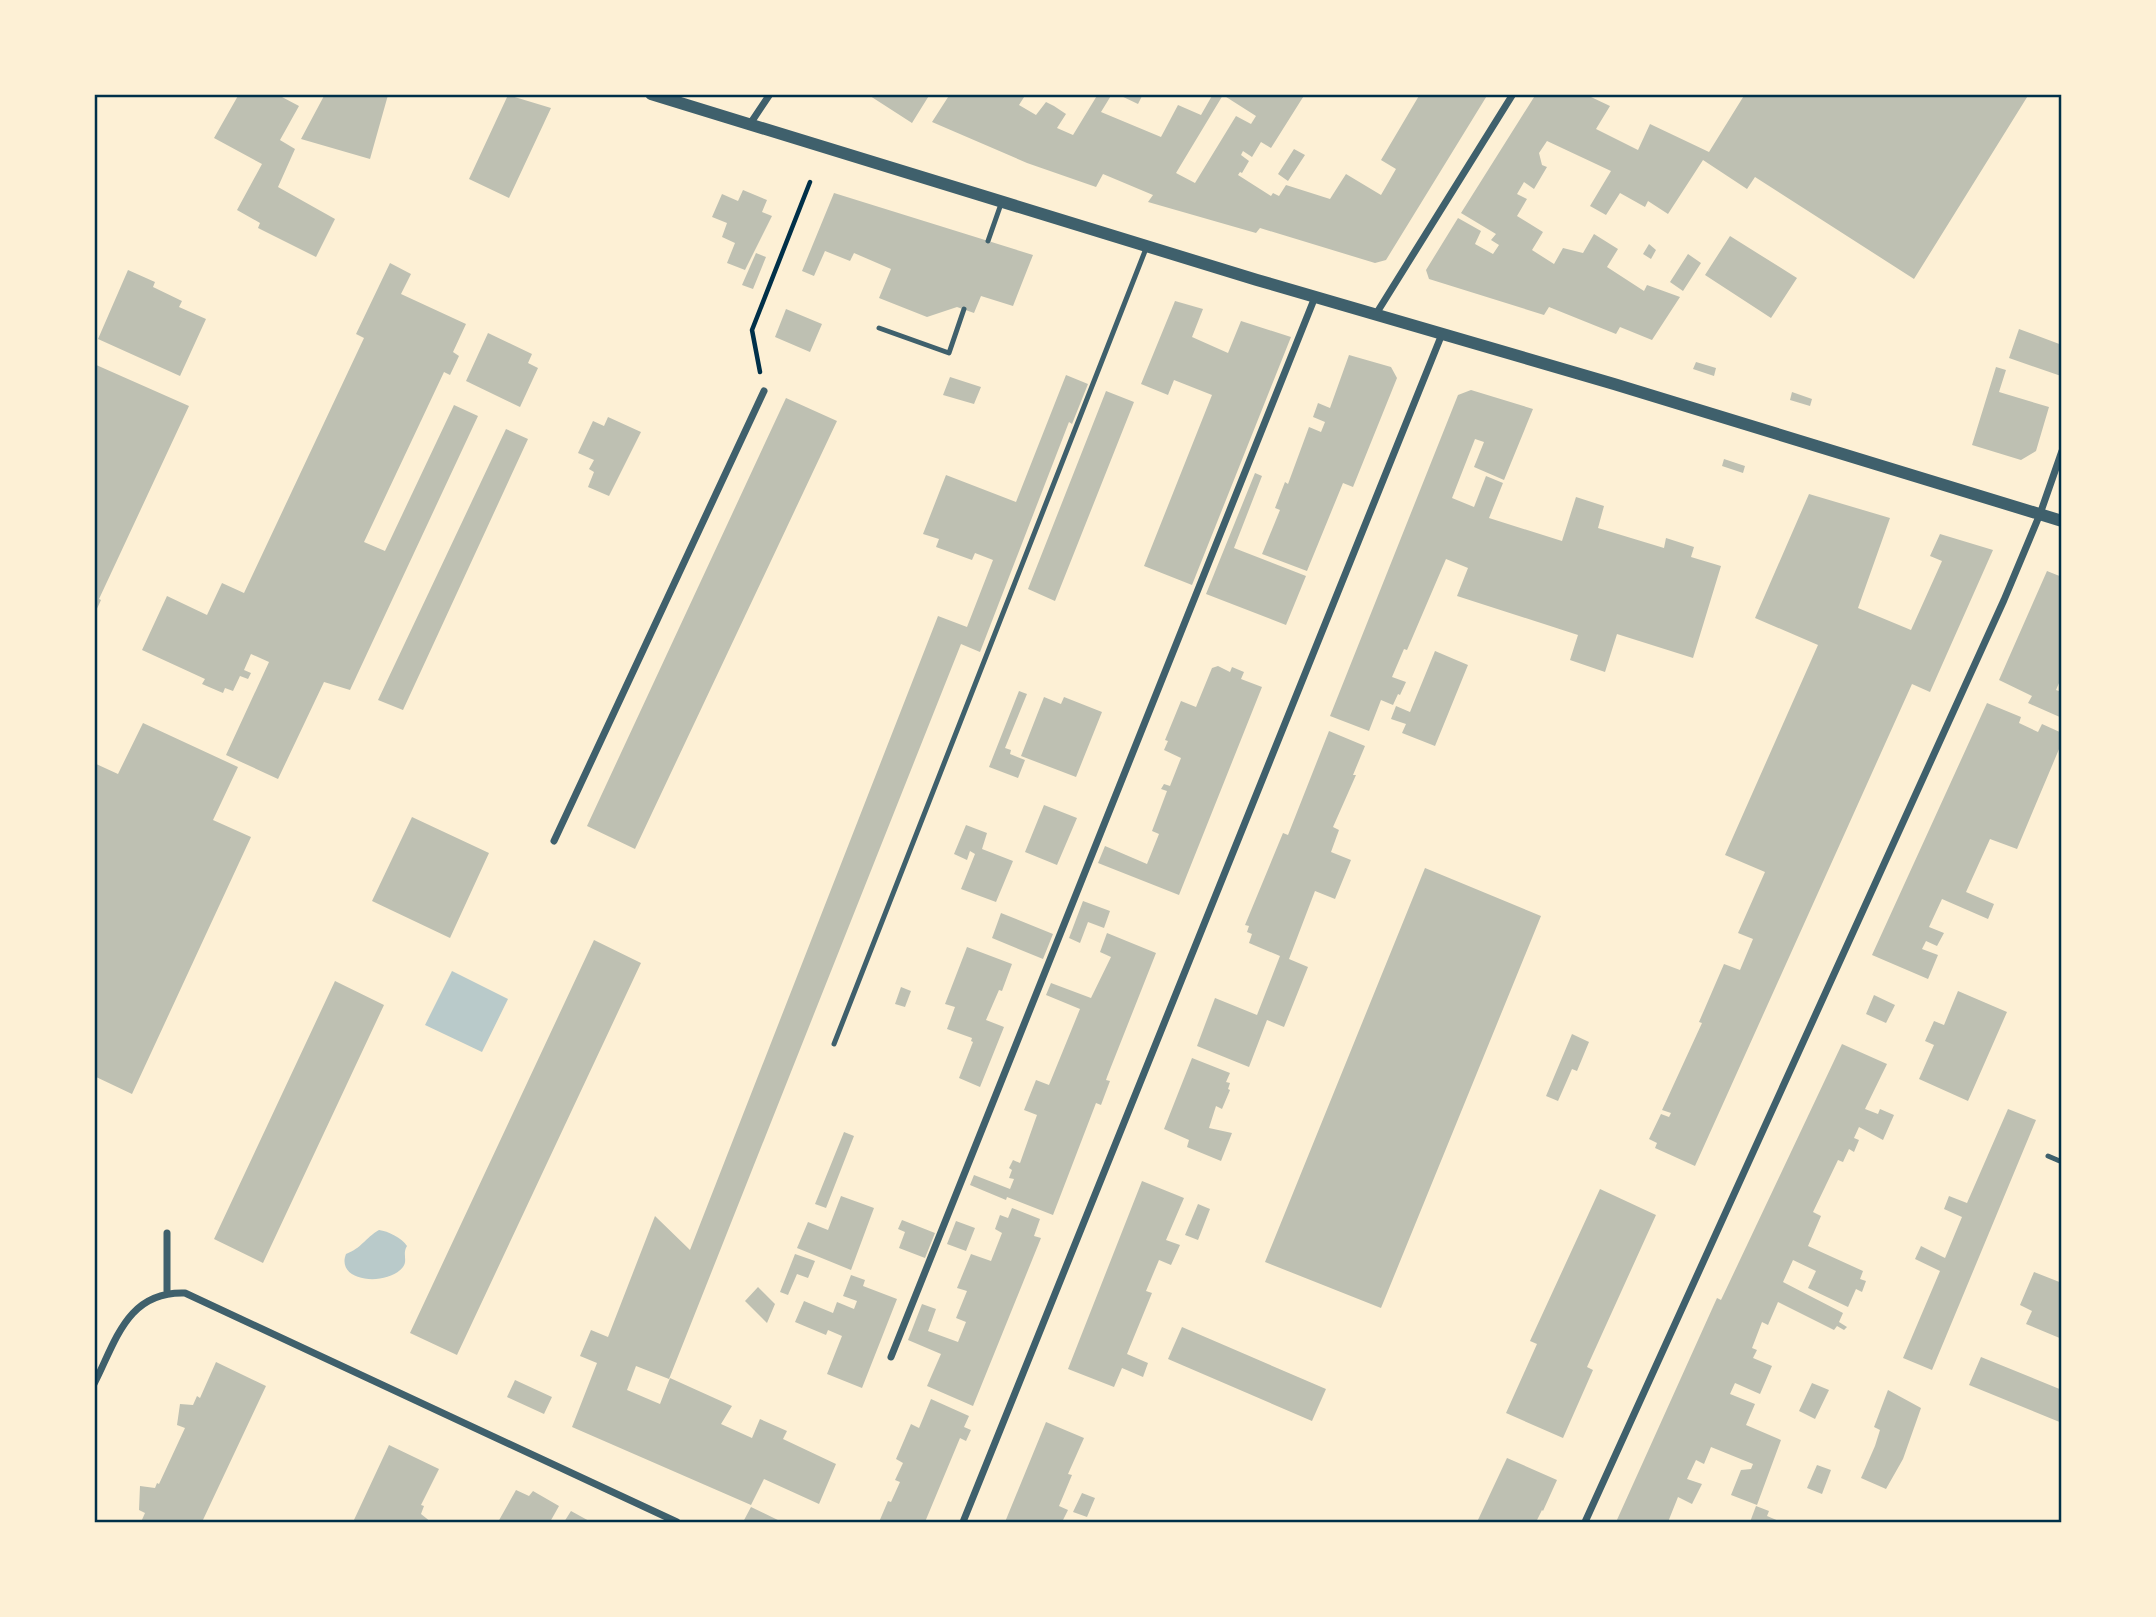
<svg xmlns="http://www.w3.org/2000/svg" width="2156" height="1617" font-family="'Work Sans',sans-serif">
	<style>
		.green { fill: #b9caca }
		.building { fill: #bec0b2; fill-rule: evenodd }
		.lines { fill: none; stroke-linecap: round; stroke-linejoin: round }
		.path { stroke: #003049; stroke-width: 4.5 }
		.service { stroke: #3f606c; stroke-width: 5 }
		.minor { stroke: #3f606c; stroke-width: 7 }
		.tertiary { stroke: #3f606c; stroke-width: 12 }
		.neatline { fill: none; stroke: #003049; stroke-width: 2.5 }
	</style>
	<rect width="100%" height="100%" fill="#fdf0d5"/>
	<path class="green" d="M452,971l56,28 -26,53 -57,-27z
		M379,1230c9,1 23,8 28,16 -5,8 1,14 -4,21 -16,20 -68,15 -57,-13 16,-6 19,-16 33,-24z"/>
	<path class="building" d="M239,94h45l-2,3 17,9 -19,34 15,9 -17,38 57,32 -19,38 -58,-29 2,-5 -23,-13 25,-46 -48,-26z
		M325,94l63,1 -18,64 -69,-20z
		M867,94h63l-18,29z
		M950,94h76l-7,11 17,10 10,-13 8,4 12,8 -9,14 16,7 25,-41h14l-11,18 60,25 17,-32 23,10 12,-21h92l-34,54 -10,-6 -9,15 -9,-6 -2,4 8,6 -7,12 -2,-1 -2,3 33,21 2,-3 6,3 7,-11 44,14 16,-25 35,21 15,-26 -15,-9 39,-66h68l-102,166 -11,3 -115,-35 -4,5 -108,-31 5,-7 -50,-21 -7,13 -69,-24 -95,-41zM1223,95l33,21 -5,8 -15,-8 -41,67 -19,-10z
		M1117,94h26l-5,10z
		M1536,94h57l-2,3 19,9 -14,23 42,21 12,-26 59,28 36,-58h284l-115,185 -159,-102 -8,12 -44,-29 -35,54 -20,-13 -3,6 -25,-14 -14,22 -16,-9 21,-35 -64,-30 -8,12 3,12 5,2 -13,22 -10,-7 -7,12 10,5 -10,17 26,16 -11,18 22,14 9,-16 20,5 11,-19 24,15 -11,18 37,24 3,-6 33,12 -28,43 -32,-13 -4,7 -67,-27 -5,8 -115,-36 -3,-9 32,-52 23,13 -6,13 18,10 6,-9 -8,-5 5,-6 -35,-21z
		M508,95l43,13 -42,90 -40,-19z
		M1294,149l11,6 -17,26 -10,-7z
		M743,190l24,10 -5,12 10,4 -27,54 -18,-7 8,-20 -13,-6 5,-14 -15,-6 10,-23 16,7z
		M834,193l199,62 -20,51 -32,-10 -7,17 -17,-6 -30,10 -48,-19 12,-29 -37,-16 -4,8 -25,-10 -11,25 -12,-5z
		M1730,236l67,42 -26,40 -66,-43z
		M1649,244l7,6 -5,9 -8,-5z
		M756,253l10,4 -13,32 -11,-4z
		M1688,254l13,9 -18,28 -13,-9z
		M390,263l21,11 -10,20 65,30 -13,28 6,4 -9,19 -6,-3 -80,170 21,9 69,-146 24,11 -128,274 -26,-8 -46,97 -52,-24 43,-93 -18,-8 -7,16 7,3 -3,6 -8,-3 -7,15 -8,-3 -2,5 -21,-9 3,-5 -63,-29 25,-54 40,19 15,-32 22,10 120,-255 -8,-4z
		M128,270l27,12 -2,5 29,14 -3,6 27,12 -26,57 -82,-37z
		M1175,301l28,8 -11,28 36,16 13,-32 50,16 -99,248 -48,-19 68,-171 -38,-15 -6,15 -27,-11z
		M786,309l36,15 -12,28 -35,-15z
		M2019,329l43,16 -1,31 -52,-18z
		M488,333l44,21 -4,9 10,5 -18,39 -54,-26z
		M1349,355l42,12 6,11 -44,109 -10,-4 -36,88 -45,-17 18,-44 -5,-2 10,-26 3,2 21,-57 12,5 4,-10 -12,-5 5,-14 12,5z
		M1696,362l20,6 -2,8 -21,-7z
		M94,364l95,42 -90,193 2,1 -7,15z
		M1996,367l10,3 -7,22 50,15 -13,44 -15,9 -49,-15z
		M1066,375l22,9 -16,40 -3,-2 -89,230 -19,-8 -292,735 -33,-13 -9,24 33,14 10,-26 62,28 -11,18 31,14 8,-19 27,12 -4,8 53,25 -17,40 -55,-25 -13,26 -179,-78 25,-64 -17,-7 11,-26 17,7 47,-121 35,34 248,-634 29,11 26,-67 -18,-7 -3,7 -36,-13 3,-8 -16,-5 23,-59 70,27z
		M950,377l31,10 -7,17 -31,-9z
		M1471,390l62,19 -29,71 -30,-13 10,-25 -9,-3 -23,59 22,9 12,-31 17,7 -14,35 73,23 14,-44 28,9 -6,22 66,20 2,-10 28,9 -3,10 30,9 -28,92 -76,-24 -12,38 -35,-12 8,-25 -121,-39 11,-28 -22,-9 -39,91 -3,-1 -12,28 14,5 -6,13 -2,-1 -5,11 -12,-5 -12,31 -39,-15 128,-321z
		M1106,391l28,11 -79,199 -27,-12z
		M1792,392l20,7 -2,7 -20,-6z
		M786,398l51,23 -202,428 -48,-23z
		M608,417l33,15 -32,64 -21,-9 6,-15 -5,-3 5,-9 -16,-7 15,-32 11,5z
		M506,429l22,10 -125,271 -25,-10z
		M1724,459l21,7 -2,7 -21,-7z
		M1255,473l7,3 -28,72 72,28 -20,49 -80,-31z
		M1809,494l81,24 -32,90 53,22 31,-69 -12,-5 10,-22 53,16 -63,142 -18,-8 -217,482 -40,-18 2,-5 -8,-4 12,-25 8,3 2,-4 -9,-3 40,-87 -3,-1 25,-58 16,6 13,-31 -15,-6 27,-61 -40,-17 93,-210 -63,-27z
		M2047,571l15,6v99l-6,14 6,2v26l-34,-15 4,-7 -33,-16z
		M1435,651l33,14 -33,81 -33,-13 4,-9 -15,-5 5,-13 14,6z
		M1218,666l12,6 2,-5 12,5 -3,7 21,8 -83,208 -81,-32 7,-17 42,18 12,-30 -7,-3 15,-40 -6,-2 3,-5 6,2 11,-28 -17,-8 4,-9 -3,-1 16,-39 15,6 16,-39z
		M1019,691l8,3 -22,54 6,2 -1,4 15,6 -7,18 -29,-11z
		M1044,697l17,7 3,-7 38,15 -26,65 -55,-21z
		M1987,703l34,14 -2,6 19,9 4,-8 20,9v9l-45,107 -27,-10 -24,53 28,12 -6,15 -46,-20 -13,28 15,6 -7,13 -11,-5 -4,8 16,6 -10,24 -56,-24z
		M143,723l95,44 -25,53 38,17 -119,257 -38,-18v-313l24,11z
		M1329,731l36,15 -12,29h3l-23,52 6,3 -8,22 20,8 -16,39 -20,-8 -26,68 19,8 -24,60 -17,-7 -18,47 -52,-21 18,-48 42,17 23,-59 -31,-13 3,-9 -5,-2 2,-6 -4,-1 38,-92 5,2z
		M1044,805l33,13 -20,47 -32,-13z
		M412,817l77,36 -39,85 -78,-37z
		M966,825l21,8 -5,16 31,12 -17,41 -35,-13 14,-35 -5,-3 -3,9 -13,-6z
		M1425,868l116,48 -160,392 -116,-46z
		M1083,901l27,10 -6,17 -16,-6 -8,21 -11,-5z
		M1001,913l52,21 -10,25 -51,-21z
		M1107,933l49,20 -49,124 -1,3 4,1 -9,24 -5,-2 -43,112 -46,-18 -1,3 -36,-15 4,-10 36,14 4,-10 -5,-1 3,-8 -3,-2 4,-8 7,3 17,-48 -13,-5 12,-30 13,5 31,-76 -34,-14 5,-12 40,15 20,-41 -11,-5z
		M594,940l47,23 -184,392 -47,-22z
		M967,947l45,17 -10,27 -3,-1 -13,30 18,7 -24,60 -21,-9 14,-36 -2,-1 1,-3 -25,-9 8,-22 -10,-3z
		M335,981l49,24 -121,258 -49,-24z
		M901,987l10,4 -6,16 -10,-3z
		M1958,991l49,21 -39,89 -49,-22 15,-34 -9,-4 9,-20 10,4z
		M1874,995l21,10 -9,18 -20,-9z
		M1572,1034l17,8 -12,29 -5,-2 -14,32 -12,-5z
		M1842,1044l45,20 -22,45 13,5 2,-5 14,6 -11,25 -24,-13 -5,11 5,2 -5,12 -5,-3 -6,13 -5,-2 -25,52 8,4 -13,30 55,25 -3,8 6,2 -4,11 -6,-3 -8,18 -40,-19 8,-17 -23,-11 -10,22 60,31 -4,9 8,5 -3,3 -7,-4 -3,4 -56,-28 -10,23 -6,-3 -10,26 5,2 -4,8 19,8 -12,28 -25,-11 -5,11 25,10 -9,21 35,15 -24,65 -26,-10 10,-25 10,-1 2,-5 -42,-17 -7,17 -8,-4 -9,19 15,5 -10,20 -14,-7 -10,25h-52l101,-224 4,2z
		M1192,1058l38,15 -4,9 4,1 -2,6 2,1 -8,19 -6,-3 -7,22 23,5 -11,28 -34,-14 2,-7 -25,-11z
		M2008,1109l28,11 -104,250 -29,-12 37,-87 -25,-12 6,-13 24,12 17,-41 -18,-8 5,-13 18,7z
		M844,1132l10,4 -28,72 -11,-4z
		M1142,1181l42,17 -18,42 14,5 -9,20 -12,-5 -13,31 6,2 -25,61 21,9 -5,14 -21,-9 -8,19 -46,-18z
		M1600,1189l56,26 -69,152 6,3 -30,68 -57,-25 31,-69 -7,-3z
		M841,1196l33,12 -23,62 -54,-22 11,-26 20,8z
		M1198,1204l12,5 -12,31 -13,-5z
		M1012,1208l28,11 -6,17 7,2 -68,168 -46,-20 14,-32 -33,-14 14,-36 14,5 -8,22 30,11 8,-20 -10,-4 11,-27 -10,-3 14,-34 20,7 11,-28 -7,-4 5,-14 8,3z
		M902,1220l33,13 -10,25 -26,-10 6,-16 -7,-3z
		M956,1221l19,7 -9,23 -19,-7z
		M795,1254l20,7 -7,17 -11,-4 -9,21 -8,-3z
		M2034,1272l28,11v56l-36,-15 6,-13 -12,-6z
		M851,1275l14,5 -2,6 34,13 -35,89 -35,-14 15,-38 -14,-6 -2,5 -31,-13 9,-21 29,12 4,-11 17,7 3,-8 -14,-5z
		M758,1287l17,17 -8,19 -22,-22z
		M1182,1327l144,62 -14,32 -144,-62z
		M1981,1357l81,33v33l-93,-38z
		M216,1362l50,24 -64,136h-61l4,-9 -6,-3 1,-24 15,2 2,-5 2,1 26,-56 -8,-3 3,-21 13,1 4,-9 3,2z
		M515,1380l37,17 -8,17 -37,-17z
		M1812,1383l17,7 -14,29 -16,-8z
		M1888,1390l33,18 -18,51 -17,30 -25,-11 14,-32 5,-16 -6,-3z
		M931,1399l38,17 -5,11 7,3 -5,11 -6,-3 -35,84h-46l9,-21 3,1 9,-20 -5,-2 8,-17 -7,-4 15,-35 8,4z
		M1046,1422l38,16 -16,36 4,1 -13,31 9,4 -6,12h-57z
		M389,1445l50,24 -18,36 3,1 -3,8 10,8h-78z
		M1507,1458l50,22 -14,31 -1,-1 -6,12h-59z
		M1817,1465l14,5 -9,24 -15,-6z
		M516,1490l13,6 4,-5 26,15 -9,16h-52z
		M1082,1493l13,5 -8,19 -14,-5z
		M1756,1506l13,5 -2,5 14,6h-31z
		M751,1507l31,15h-39z
		M571,1511l20,11h-27z"/>
	<g class="lines">
		<path class="path" d="M760,372l-8,-42 58,-148"/>
		<path class="service" d="M988,241l13,-37
			M879,328l70,25 15,-44
			M834,1044l313,-798
			M2048,1156l14,6"/>
		<path class="minor" d="M750,124l20,-30
			M1376,314l137,-220
			M554,841l210,-450
			M167,1233v60
			M891,1357l424,-1060
			M94,1384c22,-43 33,-93 91,-91l492,229
			M963,1522l479,-1188
			M1585,1522l419,-922 36,-86 22,-63"/>
		<path class="tertiary" d="M651,94l606,186 357,104 448,137"/>
	</g>
	<rect width="2156" height="1617" fill="none" stroke="#fdf0d5" stroke-width="192"/>
	<rect x="96" y="96" width="1964" height="1425" class="neatline"/>
</svg>
